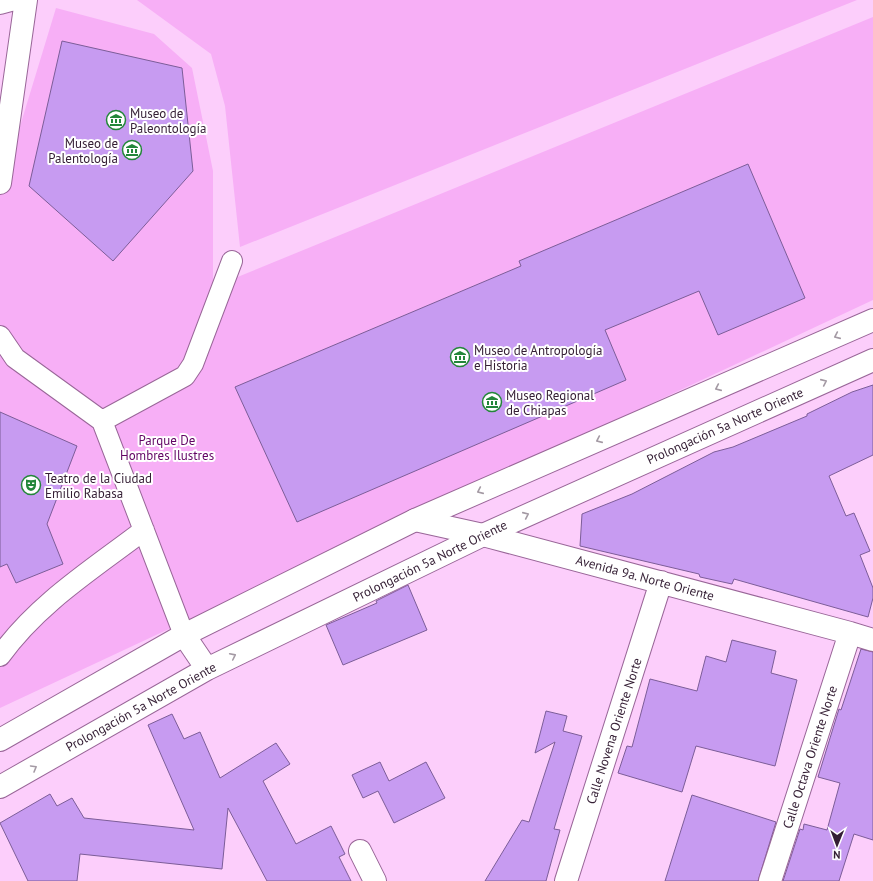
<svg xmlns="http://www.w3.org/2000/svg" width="873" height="881" font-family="'PT Sans',sans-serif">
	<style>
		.green { fill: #f7aff6 }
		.building { fill: #c79bf1; stroke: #7c5d98 }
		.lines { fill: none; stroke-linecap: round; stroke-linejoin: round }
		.pedestrian-casing { stroke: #996698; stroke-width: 22 }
		.minor-casing { stroke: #996698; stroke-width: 24 }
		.secondary-casing { stroke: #996698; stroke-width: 24 }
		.pedestrian { stroke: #fff; stroke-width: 20 }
		.minor { stroke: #fff; stroke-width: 22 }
		.secondary { stroke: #fff; stroke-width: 22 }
		.oneway { stroke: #a49aa4 }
		.labels { text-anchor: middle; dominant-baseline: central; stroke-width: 4; stroke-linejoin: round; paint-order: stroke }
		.poi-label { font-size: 13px; fill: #341e34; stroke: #fff; text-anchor: start }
		.street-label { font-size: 13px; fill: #341e34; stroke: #fff }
		.park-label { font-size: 13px; fill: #620464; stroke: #fff }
	</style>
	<rect width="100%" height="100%" fill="#fccefb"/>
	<path class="green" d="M137,0h720l-617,247 -15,-141 -14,-52z
		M56,8l98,26 38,34 21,103v116l660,-270v283l-873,408v-516z"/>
	<path class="building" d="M62,41l120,27 11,103 -80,90 -84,-75z
		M748,164l57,134 -87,37 -19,-44 -94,39 21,50 -329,142 -62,-135 286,-121 -2,-5z
		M873,385v70l-44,21 17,40 8,-3 16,38 -10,4 13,33v10l-5,19 -134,-38 -2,5 -32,-7 -1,-3 -119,-28 2,-32 50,-20 82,-42 19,-5 74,-31v-2l45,-22z
		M0,412l77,34 -30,78 16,40 -47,19 -9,-19 -7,3z
		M408,585l19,45 -84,35 -17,-40 51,-22 -1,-2z
		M732,640l44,11 -5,22 26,7 -22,86 -79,-20 -14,46 -64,-19 9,-27 5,1 18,-68 47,12 9,-35 20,6z
		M861,649l12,3v188l-19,-6 -15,47h-56l17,-52 3,1 1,-6 23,6 13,-47 -22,-6 21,-68 2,1z
		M546,711l21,5 -4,15 19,5 -28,93 6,1 -14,51h-61l37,-61 7,2 26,-80 -20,11z
		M172,714l12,25 16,-7 20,46 56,-35 14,21 -27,17 33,63 35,-18 14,28 -6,3 12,24h-84l-39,-73 -6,61 -142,-15 -3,27h-49l-28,-58 50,-29 7,12 15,-8 12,20 110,12 -46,-105z
		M380,762l9,19 37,-19 19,36 -51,25 -16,-32 -15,7 -11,-23z
		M692,795l84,27 -18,59h-93z"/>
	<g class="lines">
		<g class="pedestrian-casing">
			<path id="pedestrian" d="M0,336l15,22 87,63
				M184,635l-82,-214 83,-45 8,-12 39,-103
				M0,656c38,-53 93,-87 144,-126"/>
		</g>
		<g class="minor-casing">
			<path id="minor" d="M0,3l11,-3
				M0,183l26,-183
				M415,520l68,15 367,98 23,7
				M360,851l15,30
				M566,881l95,-299
				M770,881l80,-248"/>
		</g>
		<g class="secondary-casing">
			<path id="secondary" d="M184,635l23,34
				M0,740l184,-105 231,-115 458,-200
				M0,787l207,-118 276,-134 390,-175"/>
		</g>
		<use href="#pedestrian" class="pedestrian"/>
		<use href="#minor" class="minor"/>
		<use href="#secondary" class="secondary"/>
	</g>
	<defs><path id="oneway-chevron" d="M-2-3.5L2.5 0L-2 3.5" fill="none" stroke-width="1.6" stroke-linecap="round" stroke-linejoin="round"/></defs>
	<g class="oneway">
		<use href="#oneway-chevron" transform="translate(837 336) rotate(156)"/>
		<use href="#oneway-chevron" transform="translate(824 382) rotate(-24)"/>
		<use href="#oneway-chevron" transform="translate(718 388) rotate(156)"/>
		<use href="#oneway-chevron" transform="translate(599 440) rotate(156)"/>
		<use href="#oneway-chevron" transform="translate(480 491) rotate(156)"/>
		<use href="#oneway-chevron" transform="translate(526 515) rotate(-24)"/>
		<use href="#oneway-chevron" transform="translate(233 656) rotate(-26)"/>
		<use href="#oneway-chevron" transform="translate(34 768) rotate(-30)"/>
	</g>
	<defs>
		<g id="museum-ring" transform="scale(1)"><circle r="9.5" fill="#fff" stroke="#23863a" stroke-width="1.5"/><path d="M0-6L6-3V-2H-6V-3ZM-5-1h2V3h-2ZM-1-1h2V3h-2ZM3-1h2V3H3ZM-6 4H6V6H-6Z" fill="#23863a"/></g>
		<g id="theatre-ring" transform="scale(1)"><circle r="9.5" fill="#fff" stroke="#23863a" stroke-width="1.5"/><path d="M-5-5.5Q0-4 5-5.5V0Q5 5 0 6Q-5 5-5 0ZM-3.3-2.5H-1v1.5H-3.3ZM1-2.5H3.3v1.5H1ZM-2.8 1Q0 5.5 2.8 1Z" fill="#23863a"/></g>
	</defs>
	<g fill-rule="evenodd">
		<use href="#museum-ring" x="116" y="120"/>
		<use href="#museum-ring" x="132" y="150"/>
		<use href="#museum-ring" x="460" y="357"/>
		<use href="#museum-ring" x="492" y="402"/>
		<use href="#theatre-ring" x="31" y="485"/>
	</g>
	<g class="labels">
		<g class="poi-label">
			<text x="130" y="113">Museo de<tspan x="130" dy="15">Paleontología</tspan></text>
			<text x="118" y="143" text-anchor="end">Museo de<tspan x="118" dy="15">Palentología</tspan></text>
			<text x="474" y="350">Museo de Antropología<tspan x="474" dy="15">e Historia</tspan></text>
			<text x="506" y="395">Museo Regional<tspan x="506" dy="15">de Chiapas</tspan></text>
			<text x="45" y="478">Teatro de la Ciudad<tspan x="45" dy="15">Emilio Rabasa</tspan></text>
		</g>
		<g class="street-label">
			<text transform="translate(725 426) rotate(-24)">Prolongación 5a Norte Oriente</text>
			<text transform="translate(430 561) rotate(-26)">Prolongación 5a Norte Oriente</text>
			<text transform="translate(645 578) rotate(15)">Avenida 9a. Norte Oriente</text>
			<text transform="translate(141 707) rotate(-29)">Prolongación 5a Norte Oriente</text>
			<text transform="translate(614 731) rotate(-72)">Calle Novena Oriente Norte</text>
			<text transform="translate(810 757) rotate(-72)">Calle Octava Oriente Norte</text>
		</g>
		<g class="park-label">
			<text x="167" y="440">Parque De<tspan x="167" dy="15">Hombres Ilustres</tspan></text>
		</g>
	</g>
	<g transform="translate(837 845) rotate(181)" stroke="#ffffff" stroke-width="3" paint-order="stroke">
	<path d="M0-3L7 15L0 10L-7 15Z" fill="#341e34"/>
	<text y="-6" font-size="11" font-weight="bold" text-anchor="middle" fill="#341e34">N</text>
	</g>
</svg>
